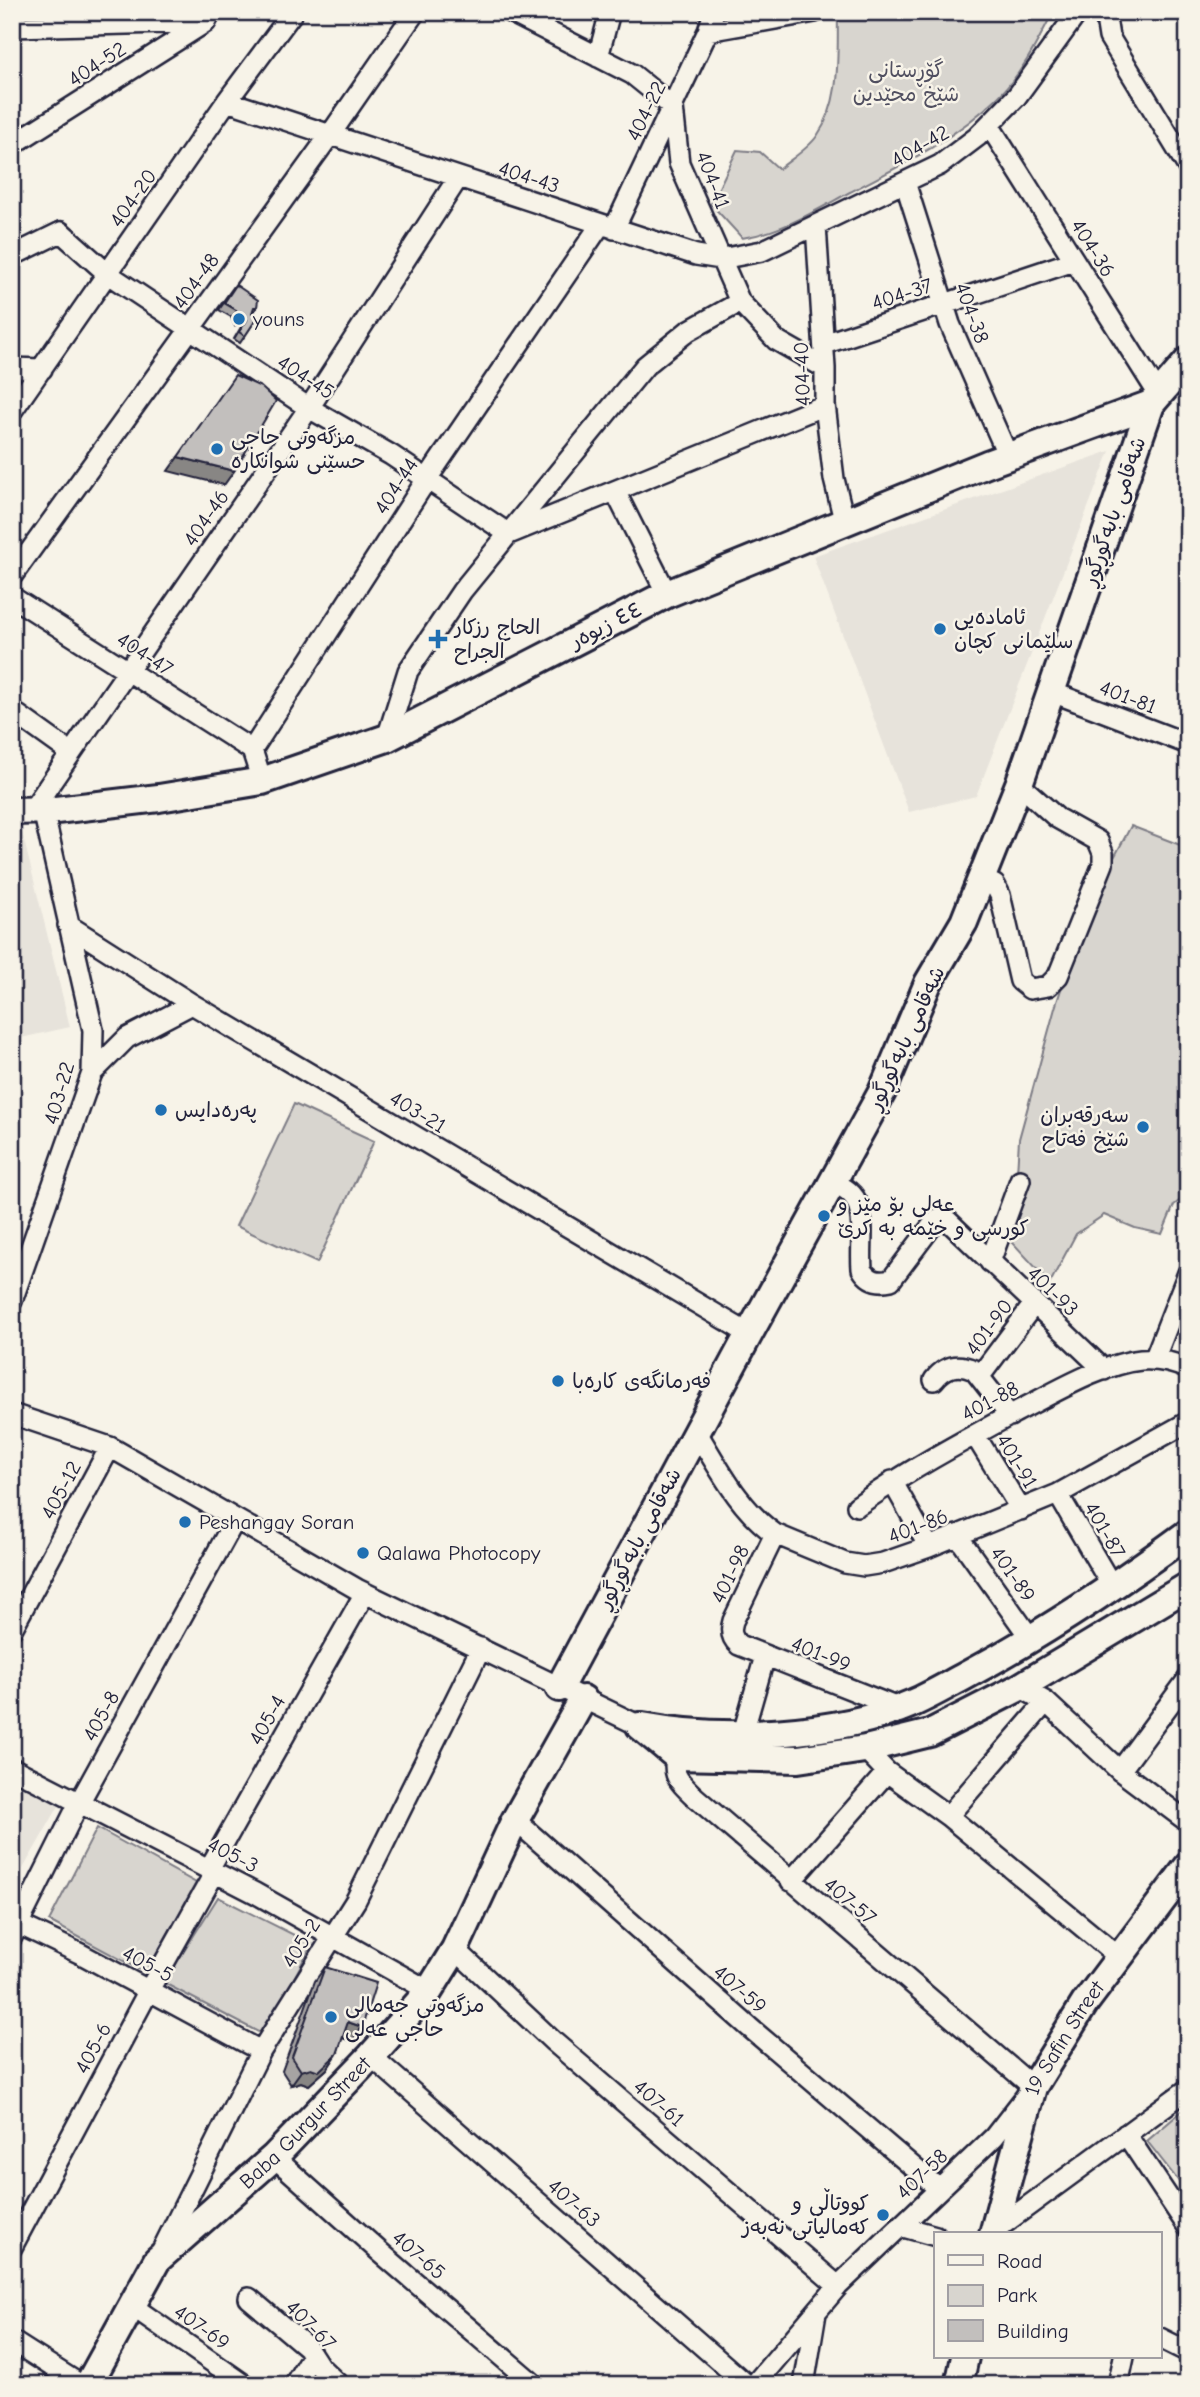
<svg xmlns="http://www.w3.org/2000/svg" width="1200" height="2397" font-family="'Comic Neue','Playpen Sans Arabic',sans-serif">
	<style>
		.built { fill: #e7e3db }
		.green { fill: #d8d5cf; stroke: #7d7c85; stroke-width: 2 }
		.lines { fill: none; stroke-linecap: round; stroke-linejoin: round }
		.street-casing { stroke: #22223b; stroke-width: 24 }
		.secondary-casing { stroke: #22223b; stroke-width: 32 }
		.street { stroke: #f7f3e8; stroke-width: 19 }
		.secondary { stroke: #f7f3e8; stroke-width: 26 }
		.wall { fill: #a7a4a3; stroke: #22223b; stroke-width: 2 }
		.shaded-wall { fill: #888684; stroke: #22223b; stroke-width: 2 }
		.building { fill: #c2bfbd; stroke: #22223b; stroke-width: 2 }
		.poi-dot { fill: #1f6fb2; stroke: #f7f3e8; stroke-width: 2.5 }
		.labels { text-anchor: middle; dominant-baseline: central; stroke-width: 5; stroke-linejoin: round; paint-order: stroke }
		.street-label { font-size: 21px; fill: #22223b; stroke: #f7f3e8 }
		.park-label { font-size: 21px; fill: #504f60; stroke: #f7f3e8 }
		.poi-label { font-size: 21px; fill: #22223b; stroke: #f7f3e8; text-anchor: start }
	</style>
	<rect width="100%" height="100%" fill="#f7f3e8"/>
	<filter id="ink" filterUnits="userSpaceOnUse"><feTurbulence type="fractalNoise" baseFrequency=".0143" numOctaves="2"/><feDisplacementMap in="SourceGraphic" scale="14" xChannelSelector="R" yChannelSelector="G"/><feConvolveMatrix kernelMatrix="1 2 1 2 8 2 1 2 1" color-interpolation-filters="sRGB"/></filter>
	<g filter="url(#ink)">
		<path class="built" d="M1110,451l-134,345 -67,16 -96,-256z
			M20,824l50,203 -58,13v-214z
			M12,1779l48,25 -48,84z"/>
		<path class="green" d="M838,12h215c-15,29 -31,62 -55,85 -43,42 -96,68 -148,95 -35,19 -68,40 -108,46l-31,-34 26,-54 23,2 19,17c12,-10 29,-20 38,-33 25,-35 20,-83 21,-124z
			M1131,826l57,22v346l-14,11 -12,29 -27,-6 -31,-13 -28,19 -26,49 -37,-40 6,-104 36,-131 33,-102z
			M294,1104l80,37 -57,122 -81,-37z
			M97,1828l99,55 -50,90 -97,-52z
			M218,1897l94,47 -48,91 -100,-52z
			M1188,2106v87l-41,-52z"/>
		<g class="lines">
			<g class="street-casing">
				<path id="street" d="M510,12l122,62 41,33 6,56 61,139 36,38 49,28
					M1105,12l4,25 79,130
					M12,27l192,-5
					M708,31l107,-19
					M598,57l12,-45
					M227,101l469,154 25,4 41,-8 178,-86 37,-28 40,-41 61,-84
					M989,125l170,270
					M12,145l194,-123 5,-10
					M905,182l45,142 58,132
					M816,225l9,143v37l9,74 10,41
					M614,229l94,-198 6,-19
					M12,256l49,-24 47,42 201,134 82,47 118,79 316,-129
					M824,344l250,-83
					M12,368l30,1
					M12,411l215,-310 66,-89
					M615,491l52,103
					M12,576l318,-441 85,-123
					M12,597l240,153
					M1052,692l136,52
					M12,721l6,-6 53,38
					M387,738l21,-67 54,-80 183,-225 43,-35 52,-29
					M262,781l-10,-31 175,-271 174,-255
					M32,810l277,-402 149,-230
					M981,878l14,7 5,10 20,86 10,8 18,-3 10,-10 45,-112v-11l-5,-12 -41,-23 -38,-34
					M68,925l124,79 557,330
					M92,1073l35,-35 65,-34
					M831,1183c42,10 28,53 31,86 7,12 16,14 29,11l46,-61 7,-2 160,153
					M990,1262l30,-82
					M12,1301l80,-228 1,-43 -50,-220
					M1154,1360l34,-87
					M980,1376l54,-72
					M934,1380c11,-14 24,-17 40,-10l36,46
					M12,1414l98,33 247,142 283,137
					M696,1431c23,37 43,78 79,103l70,29 19,3 19,-3 46,-16 129,-53 130,-72
					M975,1435l46,75
					M892,1481l37,66
					M1058,1494l55,94
					M857,1506c52,-36 106,-65 161,-95 36,-18 83,-47 123,-51 16,-1 32,2 47,9
					M775,1534l-42,87c-3,10 -2,17 6,24l159,63
					M957,1535l74,104
					M12,1629l98,-182
					M1020,1687l26,15 74,69 68,51
					M743,1733l22,-77
					M678,1743c-5,32 -6,32 17,54l338,290 -39,50 -156,149 -84,99
					M865,1749l22,23 61,44 171,141
					M12,1768l243,125 174,98
					M1120,1771l68,-92
					M948,1816l98,-114
					M515,1820l234,207 190,162
					M209,1869l156,-276
					M791,1881l96,-109
					M12,1921l69,33 180,97
					M12,1937l67,-134 156,-283
					M455,1949l99,93 284,244
					M371,2056l376,329
					M1126,2134l62,93
					M274,2157l106,95 155,133
					M900,2226l36,10
					M994,2231l194,-142
					M12,2247l137,-257 66,-118
					M162,2250l99,-199 95,-151 125,-252
					M249,2298l58,49 13,20 19,18
					M132,2306l113,79
					M1160,2338l28,14
					M12,2341l69,44
					M294,2385l18,-30
					M804,2385l12,-72
					M1118,2385l6,-28"/>
			</g>
			<g class="secondary-casing">
				<g id="secondary">
					<path d="M12,811l44,-1 103,-12 103,-17 125,-43 280,-144 320,-130 164,-60"/>
					<path d="M559,1688l190,-354 133,-242 46,-109 36,-61 55,-138 132,-380 37,-43"/>
					<path d="M640,1726l36,30 122,3 67,-10 65,-16 90,-46 168,-101"/>
					<path d="M642,1726c81,15 195,10 271,-23 18,-8 35,-18 52,-27 78,-42 151,-90 223,-143"/>
					<path id="s1" d="M993,2234l40,-147 52,-84 103,-137"/>
					<path id="s2" d="M88,2385l69,-125 117,-103 97,-101 58,-65 26,-42 60,-129 68,-121"/>
					<path d="M959,2385l6,-28"/>
				</g>
			</g>
			<use href="#street" class="street"/>
			<use href="#secondary" class="secondary"/>
		</g>
		<path class="wall" d="M236,285l21,22 -5,7 5,4 -17,25 -6,-4 7,-12 -3,-5 -3,4 -4,-9 -12,-7z
			M325,1967l37,60 -10,14 -10,-3 -5,16 -10,15 -18,16 -8,-3 -10,3 -9,-14 33,-90z"/>
		<path class="shaded-wall" d="M178,457l56,14 -10,14 -56,-14z
			M348,2022l14,5 -10,14 -14,-5z
			M337,2054l-10,15 -18,16 -8,-3 -10,3 10,-14z"/>
		<path class="building" d="M236,285l22,15 -1,7h-3l-2,6 5,5 -12,18 -6,-4 8,-12 -4,-6 -3,5 -4,-9 -12,-7z
			M235,375l26,12 15,14 -42,70 -56,-14z
			M325,1967l51,16 -14,44 -14,-5 -11,32 -18,17 -8,-3 -10,3 -9,-14z"/>
	</g>
	<g class="poi-dot">
		<circle cx="239" cy="319" r="7"/>
		<circle cx="217" cy="449" r="7"/>
		<circle cx="940" cy="629" r="7"/>
		<path d="M434.5 628.5h7v7h7v7h-7v7h-7v-7h-7v-7h7z"/>
		<circle cx="161" cy="1110" r="7"/>
		<circle cx="1143" cy="1127" r="7"/>
		<circle cx="824" cy="1216" r="7"/>
		<circle cx="558" cy="1381" r="7"/>
		<circle cx="185" cy="1522" r="7"/>
		<circle cx="363" cy="1553" r="7"/>
		<circle cx="331" cy="2017" r="7"/>
		<circle cx="883" cy="2215" r="7"/>
	</g>
	<g class="labels">
		<g class="street-label">
			<text transform="translate(97 64) rotate(-33)">404-52</text>
			<text transform="translate(646 111) rotate(-64)">404-22</text>
			<text transform="translate(920 146) rotate(-30)">404-42</text>
			<text transform="translate(529 177) rotate(18)">404-43</text>
			<text transform="translate(713 180) rotate(69)">404-41</text>
			<text transform="translate(133 198) rotate(-55)">404-20</text>
			<text transform="translate(1093 248) rotate(58)">404-36</text>
			<text transform="translate(196 281) rotate(-54)">404-48</text>
			<text transform="translate(902 294) rotate(-18)">404-37</text>
			<text transform="translate(972 313) rotate(70)">404-38</text>
			<text transform="translate(802 374) rotate(-92)">404-40</text>
			<text transform="translate(306 377) rotate(33)">404-45</text>
			<text transform="translate(396 486) rotate(-57)">404-44</text>
			<text transform="translate(1114 511) rotate(-71)">شەقامی بابەگوڕگوڕ</text>
			<text transform="translate(206 518) rotate(-55)">404-46</text>
			<text transform="translate(606 625) rotate(-27)">٤٤ زیوەر</text>
			<text transform="translate(145 654) rotate(33)">404-47</text>
			<text transform="translate(1128 697) rotate(21)">401-81</text>
			<text transform="translate(906 1038) rotate(-65)">شەقامی بابەگوڕگوڕ</text>
			<text transform="translate(59 1093) rotate(-74)">403-22</text>
			<text transform="translate(418 1112) rotate(31)">403-21</text>
			<text transform="translate(1053 1291) rotate(44)">401-93</text>
			<text transform="translate(989 1327) rotate(-53)">401-90</text>
			<text transform="translate(990 1401) rotate(-28)">401-88</text>
			<text transform="translate(1017 1461) rotate(59)">401-91</text>
			<text transform="translate(61 1490) rotate(-62)">405-12</text>
			<text transform="translate(918 1526) rotate(-21)">401-86</text>
			<text transform="translate(1105 1530) rotate(60)">401-87</text>
			<text transform="translate(639 1538) rotate(-62)">شەقامی بابەگوڕگوڕ</text>
			<text transform="translate(730 1574) rotate(-64)">401-98</text>
			<text transform="translate(1013 1574) rotate(55)">401-89</text>
			<text transform="translate(821 1654) rotate(22)">401-99</text>
			<text transform="translate(101 1716) rotate(-61)">405-8</text>
			<text transform="translate(267 1720) rotate(-61)">405-4</text>
			<text transform="translate(233 1855) rotate(27)">405-3</text>
			<text transform="translate(850 1901) rotate(40)">407-57</text>
			<text transform="translate(301 1943) rotate(-58)">405-2</text>
			<text transform="translate(148 1964) rotate(28)">405-5</text>
			<text transform="translate(740 1989) rotate(41)">407-59</text>
			<text stroke="none"><textPath href="#s1" startOffset="210">19 Safin Street</textPath></text>
			<text transform="translate(93 2048) rotate(-62)">405-6</text>
			<text transform="translate(659 2103) rotate(41)">407-61</text>
			<text stroke="none"><textPath href="#s2" startOffset="345">Baba Gurgur Street</textPath></text>
			<text transform="translate(922 2174) rotate(-44)">407-58</text>
			<text transform="translate(574 2203) rotate(41)">407-63</text>
			<text transform="translate(419 2255) rotate(41)">407-65</text>
			<text transform="translate(311 2325) rotate(45)">407-67</text>
			<text transform="translate(202 2327) rotate(35)">407-69</text>
		</g>
		<g class="park-label">
			<text x="906" y="70">گۆڕستانی<tspan x="906" dy="24">شێخ محێدین</tspan></text>
		</g>
		<g class="poi-label">
			<text x="253" y="319">youns</text>
			<text x="231" y="437">مزگەوتی حاجی<tspan x="231" dy="24">حسێنی شوانکارە</tspan></text>
			<text x="954" y="617">ئامادەیی<tspan x="954" dy="24">سلێمانی کچان</tspan></text>
			<text x="454" y="627">الحاج رزكار<tspan x="454" dy="24">الجراح</tspan></text>
			<text x="175" y="1110">پەرەدایس</text>
			<text x="1129" y="1115" text-anchor="end">سەرقەبران<tspan x="1129" dy="24">شێخ فەتاح</tspan></text>
			<text x="838" y="1204">عەلی بۆ مێز و<tspan x="838" dy="24">کورسی و خێمە بە کرێ</tspan></text>
			<text x="572" y="1381">فەرمانگەی کارەبا</text>
			<text x="199" y="1522">Peshangay Soran</text>
			<text x="377" y="1553">Qalawa Photocopy</text>
			<text x="345" y="2005">مزگەوتی جەمالی<tspan x="345" dy="24">حاجی عەلی</tspan></text>
			<text x="869" y="2203" text-anchor="end">کووتاڵی و<tspan x="869" dy="24">کەمالیاتی نەبەز</tspan></text>
		</g>
	</g>
	<rect width="1200" height="2397" fill="none" stroke="#f7f3e8" stroke-width="42"/>
	<rect x="21" y="21" width="1158" height="2355" fill="none" stroke="#22223b" stroke-width="2.5" filter="url(#ink)"/>
	<rect x="934" y="2232" width="228" height="126" fill="#f7f3e8" stroke="#a29fa3" stroke-width="2"/>
	<rect x="948" y="2255" width="35" height="10" fill="#f7f3e8" stroke="#a29fa3" stroke-width="2"/>
	<text x="997" y="2268" font-size="21" fill="#22223b">Road</text>
	<rect x="948" y="2285" width="35" height="21" fill="#d8d5cf" stroke="#a29fa3" stroke-width="2"/>
	<text x="997" y="2302" font-size="21" fill="#22223b">Park</text>
	<rect x="948" y="2320" width="35" height="21" fill="#c2bfbd" stroke="#a29fa3" stroke-width="2"/>
	<text x="997" y="2338" font-size="21" fill="#22223b">Building</text>
</svg>
